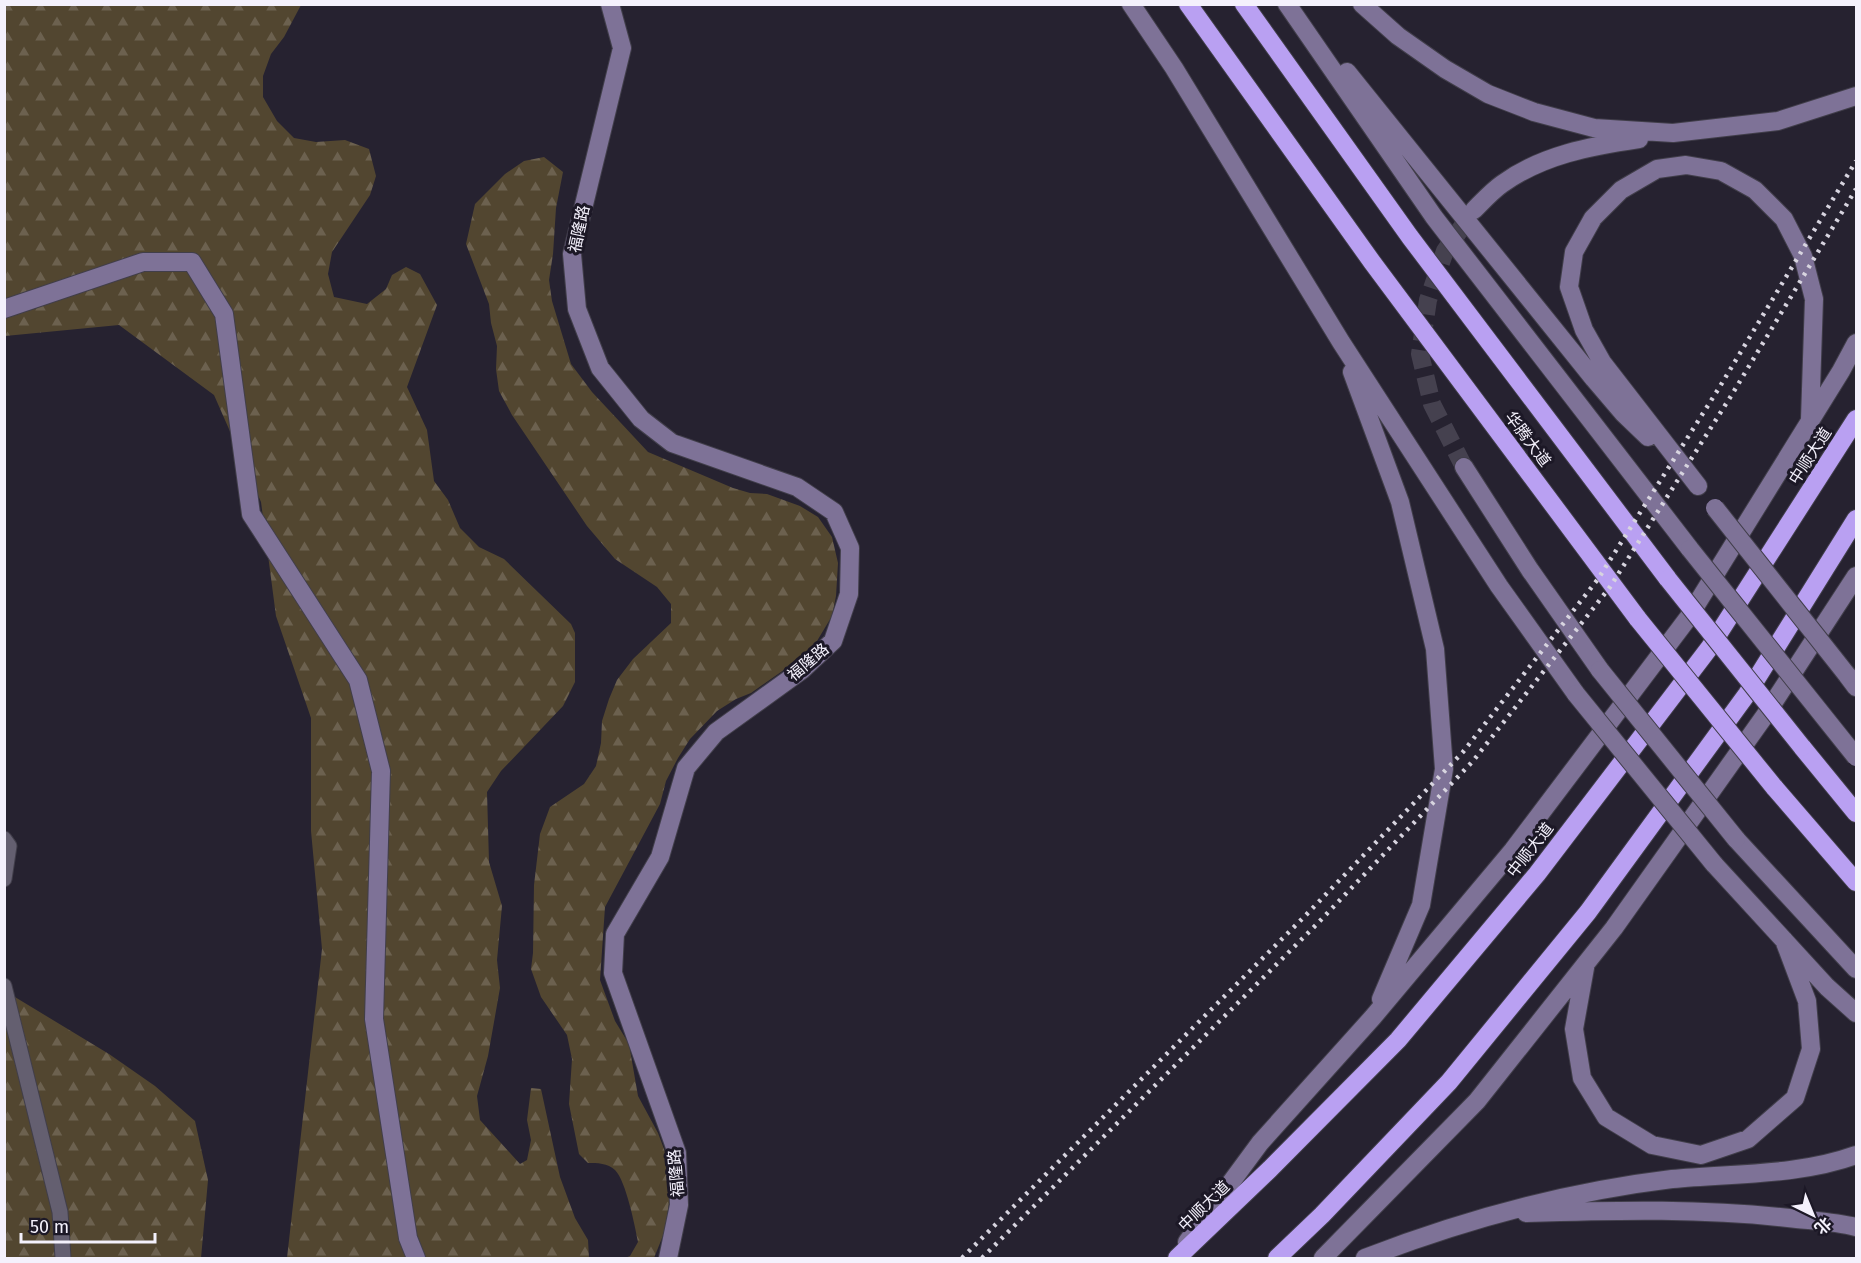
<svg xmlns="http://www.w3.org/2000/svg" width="1861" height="1263" font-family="'Fira Sans','Noto Sans SC',sans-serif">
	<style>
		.forest { fill: url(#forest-firs) }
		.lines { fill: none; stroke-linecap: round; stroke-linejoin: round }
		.secondary-tunnel { stroke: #45414f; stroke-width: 18; stroke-dasharray: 18 9; stroke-linecap: butt }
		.street-casing { stroke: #413e4a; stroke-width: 17 }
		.secondary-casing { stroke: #413e4a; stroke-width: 20 }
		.highway-casing { stroke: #413e4a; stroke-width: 20 }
		.street { stroke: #645f70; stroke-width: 15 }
		.secondary { stroke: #7e7297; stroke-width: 18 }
		.highway { stroke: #b9a0f2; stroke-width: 18 }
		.rail { stroke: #d7d4df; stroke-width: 4.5; stroke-dasharray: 3 6; stroke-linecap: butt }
		.secondary-bridge-casing { stroke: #413e4a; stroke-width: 20; stroke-linecap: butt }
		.highway-bridge-casing { stroke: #413e4a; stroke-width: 20; stroke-linecap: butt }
		.secondary-bridge { stroke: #7e7297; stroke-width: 18 }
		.highway-bridge { stroke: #b9a0f2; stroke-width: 18 }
		.labels { text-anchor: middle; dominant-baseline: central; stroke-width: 6; stroke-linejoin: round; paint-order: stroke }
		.street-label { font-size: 16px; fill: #f4f1fc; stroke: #1c1826 }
	</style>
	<defs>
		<pattern id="forest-firs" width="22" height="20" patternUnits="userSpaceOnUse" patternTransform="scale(1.5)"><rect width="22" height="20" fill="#524630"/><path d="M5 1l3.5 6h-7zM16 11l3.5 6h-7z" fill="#6c614f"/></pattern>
	</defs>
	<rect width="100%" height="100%" fill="#262230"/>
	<path class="forest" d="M5,5h296l-17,32 -13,17 -8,22v21l14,24 17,17 22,4 29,-2 24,9 7,27 -6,19 -38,57 -4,22 6,23 33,7 19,-15 6,-14 14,-8 14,7 17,31 -30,82 20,43 7,51 14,19 12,28 19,19 25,12 67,65 4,9v49l-12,24 -62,65 -14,21 2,70 13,44 -5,54 3,28 -12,68 -11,40 3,24 40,44 7,-4 4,-20 -4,-20 4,-32 10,1 19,88 15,41 13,22 1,18h-302l35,-309 -11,-118v-113l-35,-102 -15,-114 -47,-107 -95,-70 -114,11z
		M544,157l19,15 -7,36 -3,46 -4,26 3,21 19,63 21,28 56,60 85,36 17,5 17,1 33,12 18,11 14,20 6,26 -2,33 -4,20 -18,30 -16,14 -47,33 -15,6 -19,12 -27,28 -12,19 -12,23 -6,23 -55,103 -5,73 15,41 14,23 9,52 20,37 6,16 5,21 1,24 -2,16 -4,23 -10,25h-29l5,-2 8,-14c-3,-16 -12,-61 -23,-72 -7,-7 -18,-7 -27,-7l-9,-9 -10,-50 3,-45 -5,-24 -26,-38 -10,-28 2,-16 1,-68 6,-51 10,-27 34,-23 12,-18 5,-23 1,-22 7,-22 8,-19 16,-21 38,-36v-19l-14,-17 -42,-28 -28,-33 -75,-111 -13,-24 -3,-22 1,-23 -6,-23 -2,-19 -23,-60 9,-40 30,-30 19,-13z
		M5,991l104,63 46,32 40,35 13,59 -7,78h-196z"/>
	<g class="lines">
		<path class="secondary-tunnel" d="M1464,467l-32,-63 -12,-50 8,-54 17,-49 29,-41"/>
		<g class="street-casing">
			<path id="street" d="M4,839l5,7 -5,33
				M4,986l56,226 3,46"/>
		</g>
		<g class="secondary-casing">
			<path id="secondary" d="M610,4l12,44 -50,206 5,55 23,59 41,51 31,24 125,44 37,25 16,36 -1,46 -16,47 -31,29 -86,62 -30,36 -26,89 -45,77 -2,39 64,180 2,52 -11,53
				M1131,4l43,64 167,274 158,244 77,108
				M1287,4l147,213 256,332
				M1362,4l36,32 47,33 43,25 46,18 60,16 79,5 105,-12 78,-25
				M1347,72l247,307 29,34 25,24
				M1474,210c9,-9 18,-19 28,-26 40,-29 89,-38 137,-45
				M4,309l139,-47h49l32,52 27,200 107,166 23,91 -7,248 34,219 8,20
				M1352,372l48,130 35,147 9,120 -23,136 -40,94
				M1464,467l66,103 70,100
				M1698,486l-96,-124 -18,-32 -15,-43 5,-35 19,-34 28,-28 36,-21 29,-4 35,6 34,19 29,29 19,37 11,43 -4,120
				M1847,675l9,12
				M1736,839l120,130
				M1714,864l113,123 29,26
				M1585,968l-11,61 8,49 24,39 46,28 49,10 47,-16 47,-41 16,-49 -4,-48 -23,-61
				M1526,1213c91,-3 181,-5 271,6 20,2 40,3 59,8
				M1187,1242l73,-99 113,-126 140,-167 175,-232 153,-247 15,-28
				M1323,1258l154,-157 137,-173 152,-214 90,-138
				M1365,1258c101,-39 199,-66 307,-79 61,-6 126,-3 184,-24"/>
		</g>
		<g class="highway-casing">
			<path id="highway" d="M1188,4l184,258 266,357
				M1244,4l166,233 258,342
				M1802,747l54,66
				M1774,787l82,95
				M1177,1258l93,-89 128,-129 139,-166 173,-227 146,-228
				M1277,1258l45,-43 127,-133 139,-170 159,-218 109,-175"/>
		</g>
		<use href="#street" class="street"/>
		<use href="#secondary" class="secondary"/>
		<use href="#highway" class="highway"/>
		<path class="rail" d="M962,1258l344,-343 157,-163 135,-173 121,-191 137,-227
			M982,1258l334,-333 157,-164 137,-174 121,-191 125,-207"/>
		<g class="secondary-bridge-casing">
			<path id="secondary-bridge" d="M1715,508l132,167
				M1690,549l166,208
				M1600,670l136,169
				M1576,694l138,170"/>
		</g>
		<g class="highway-bridge-casing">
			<path id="highway-bridge" d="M1668,579l134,168
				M1638,619l136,168"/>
		</g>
		<use href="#secondary-bridge" class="secondary-bridge"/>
		<use href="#highway-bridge" class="highway-bridge"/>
	</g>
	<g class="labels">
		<g class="street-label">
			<text transform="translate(579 229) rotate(-78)">福隆路</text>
			<text transform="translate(1528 439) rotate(53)">华腾大道</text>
			<text transform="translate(1810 456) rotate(-57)">中顺大道</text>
			<text transform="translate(808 662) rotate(-40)">福隆路</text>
			<text transform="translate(1530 850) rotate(-52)">中顺大道</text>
			<text transform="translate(676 1173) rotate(-95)">福隆路</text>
			<text transform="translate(1204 1206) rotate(-44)">中顺大道</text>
		</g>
	</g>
	<rect width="1861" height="1263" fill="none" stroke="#f4f1fc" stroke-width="12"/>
	<g transform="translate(1813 1215) rotate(137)" stroke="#1c1826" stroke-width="4.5" paint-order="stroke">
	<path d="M0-4.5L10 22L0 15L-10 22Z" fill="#f4f1fc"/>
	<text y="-9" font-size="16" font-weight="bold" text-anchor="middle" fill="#f4f1fc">北</text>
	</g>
	<path d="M21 1233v9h134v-9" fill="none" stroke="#f4f1fc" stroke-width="3"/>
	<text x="30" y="1233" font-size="18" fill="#f4f1fc" stroke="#1c1826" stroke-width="4.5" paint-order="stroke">50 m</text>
</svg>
